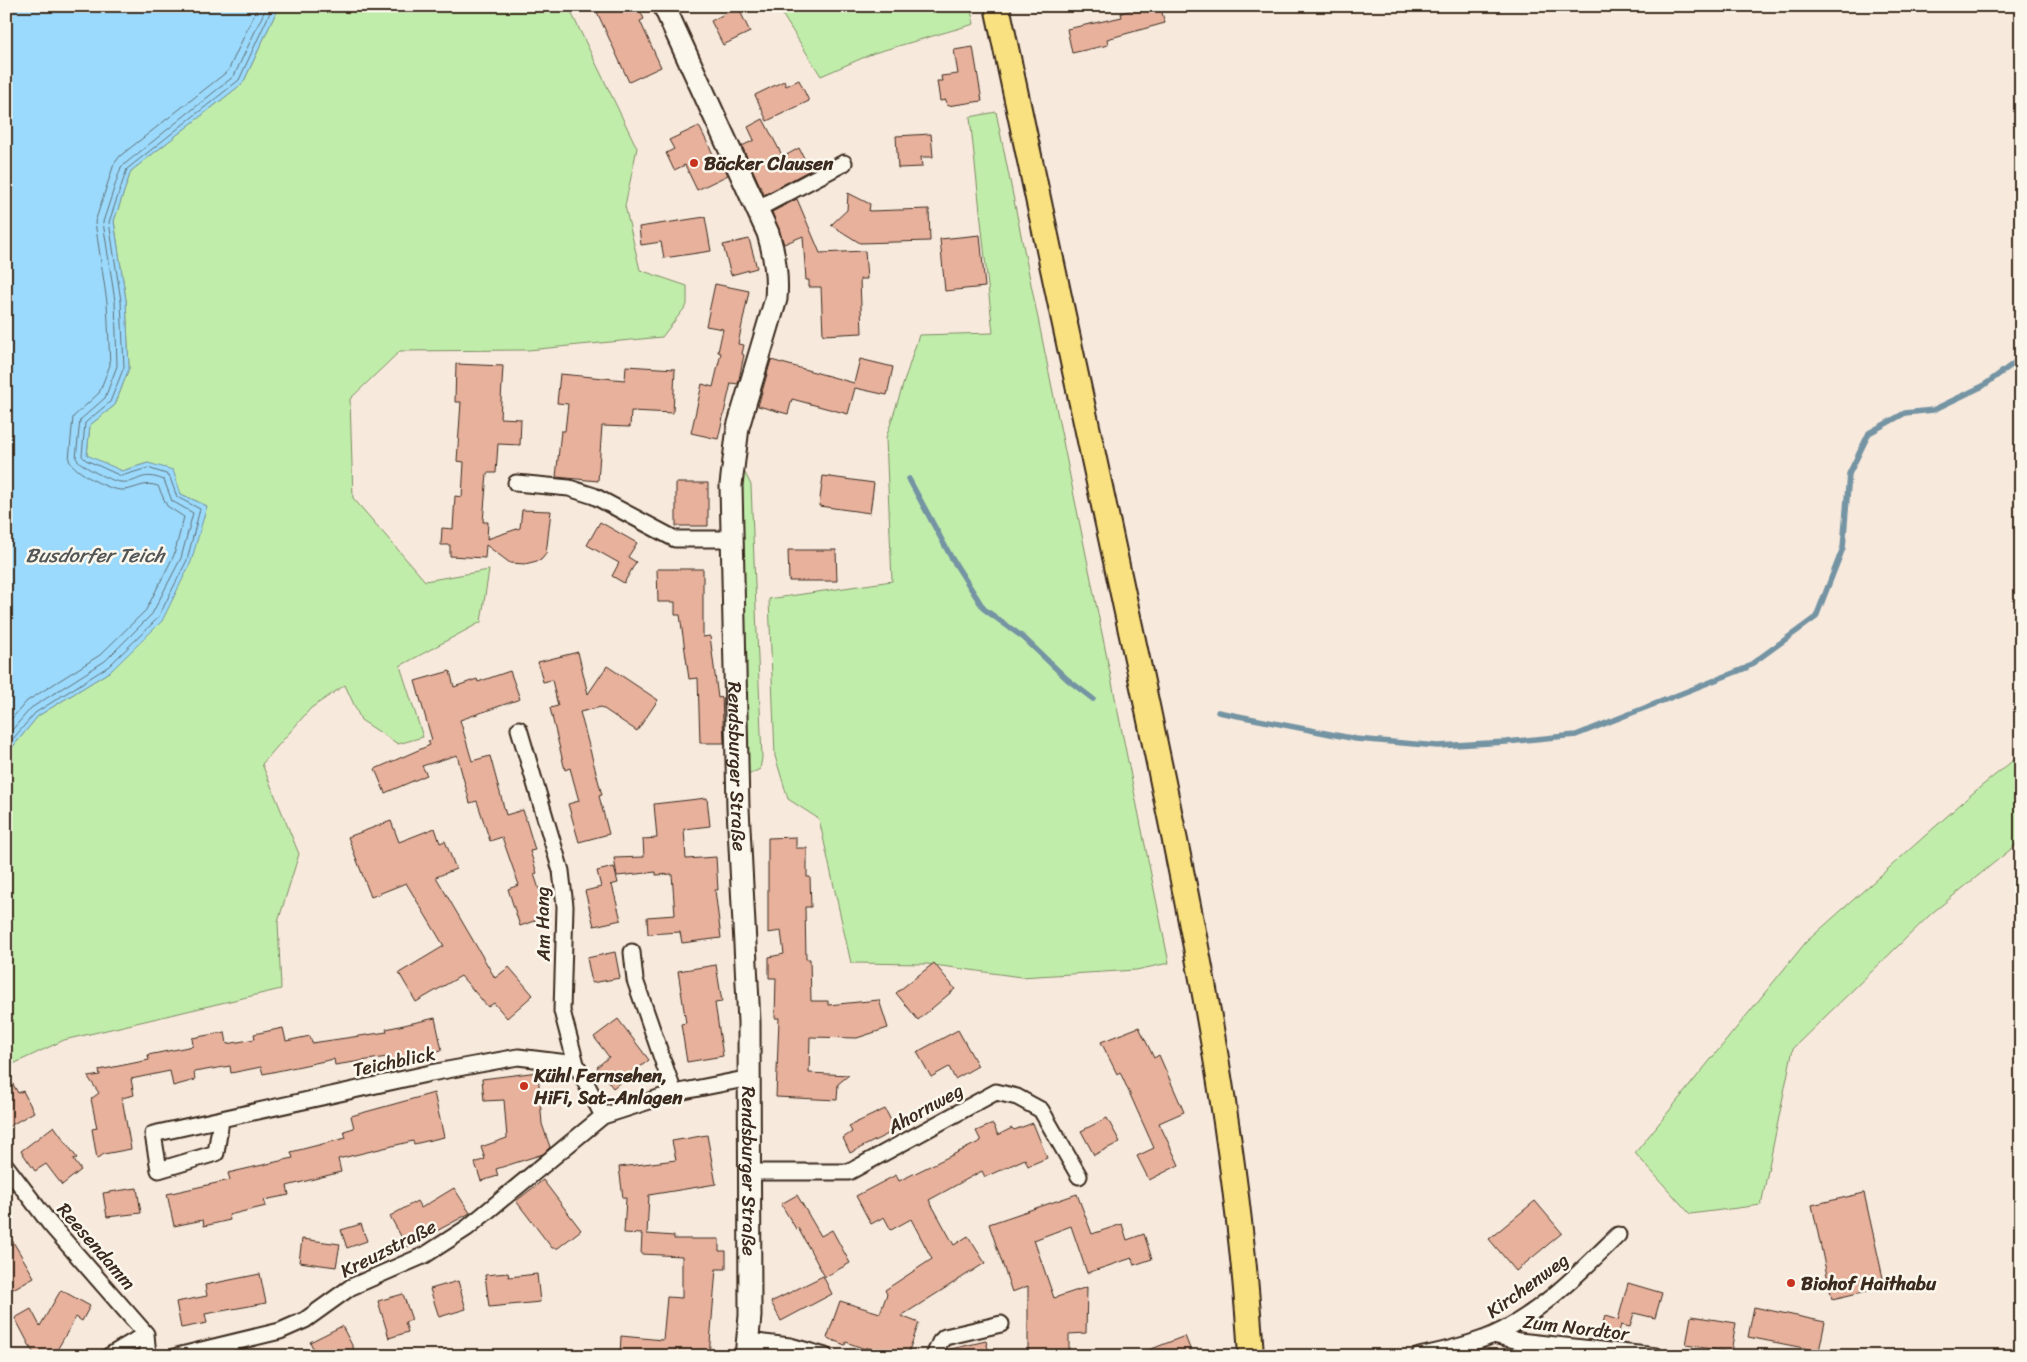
<svg xmlns="http://www.w3.org/2000/svg" width="2027" height="1362" font-family="Sriracha,sans-serif">
<style>
.green{fill:#c1edab;stroke:#7e8c64}
.water{fill:#9bdafc;stroke:#7594a3}
.lines{fill:none;stroke-linecap:round;stroke-linejoin:round}
.shore{stroke:#617077;stroke-width:1}
.stream{stroke:#7594a3;stroke-width:5.5}
.building{fill:#e7b19c;stroke:#3b2a1e}
.street-casing{stroke:#3b2a1e;stroke-width:19}
.secondary-casing{stroke:#3b2a1e;stroke-width:25}
.primary-casing{stroke:#3b2a1e;stroke-width:28}
.street{stroke:#fbf7ec;stroke-width:15}
.secondary{stroke:#fbf7ec;stroke-width:21}
.primary{stroke:#f9e181;stroke-width:24}
.poi-dot{fill:#c8321e;stroke:#fbf7ec;stroke-width:2}
.labels{text-anchor:middle;stroke-width:5;stroke-linejoin:round;paint-order:stroke}
.poi-label{font-size:19px;font-weight:bold;fill:#3b2a1e;stroke:#fbf7ec;text-anchor:start}
.street-label{font-size:19px;fill:#3b2a1e;stroke:#fbf7ec}
.water-label{font-size:20px;font-style:italic;fill:#535656;stroke:#fbf7ec}
</style>
<rect width="100%" height="100%" fill="#f7e9dc"/>
<filter id="ink" filterUnits="userSpaceOnUse"><feTurbulence type="fractalNoise" baseFrequency=".02" numOctaves="2"/><feDisplacementMap in="SourceGraphic" scale="10" xChannelSelector="R" yChannelSelector="G"/><feConvolveMatrix kernelMatrix="1 2 1 2 8 2 1 2 1" color-interpolation-filters="sRGB"/></filter>
<g filter="url(#ink)">
<path class="green" d="M279 6H568L637 148 625 206 640 270 687 286V305L662 337 528 350 400 351 350 399 353 498 425 581 489 570 481 622 400 666 423 737 398 744 361 720 345 685 311 708 262 764 299 854 278 922 281 989 64 1040 11 1065 6 1053V755L38 716 112 670 207 506 181 494 148 463 122 471 87 456 90 425 115 405 129 368 126 300 114 221 131 171 243 83Z
M777 6H970L974 24 874 53 821 76Z
M996 112 1169 963 1136 970 1021 977 927 964 851 963 819 819 788 799 775 756 769 599 892 581 886 438 919 335 993 333 970 117Z
M744 471 751 485 762 758 760 769 748 775C747 674 739 574 738 473Z
M2021 754V841L1932 913 1793 1048 1761 1205 1690 1214 1635 1153 1806 942 1973 793Z"/>
<path class="water" d="M6 6H279L243 83 131 171 114 221 126 300 129 368 115 405 90 425 87 455 122 471 148 463 173 470 181 494 207 506 191 562 162 621 112 670 38 716 6 755Z"/>
<g class="lines">
<path class="shore" d="M6 725 27 701 100 655 146 610 174 555 184 517 167 506 158 486C144 481 137 489 123 490 110 491 74 472 69 460L73 417 99 393 110 365 107 302 95 222 114 164 120 156 228 71 258 6
M6 737 31 708 105 661 152 614 181 558 193 513 172 501 164 480C139 470 140 484 121 482 112 482 80 466 76 458L80 420 105 398 117 366 115 301 103 222 121 167 234 76 267 6
M6 747 35 713 109 666 158 618 187 560 200 509 177 497 169 475 148 468 121 476 86 460 82 456 85 423 110 402 124 367 121 301 109 222 127 169 239 80 273 6"/>
<path class="stream" d="M909 479 951 557 984 609 1024 638 1067 679 1093 699
M1218 712 1356 739 1438 746 1506 742 1576 735 1746 668 1816 617 1843 548 1849 474 1869 433 1905 413 1933 410 1983 386 2021 358"/>
</g>
<path class="building" d="M609 6H638L644 19 640 21 661 67 629 82 597 12Z
M1143 6H1160L1165 23 1107 39 1108 45 1072 53 1067 29 1122 17 1121 13Z
M738 7 750 32 723 45 711 21Z
M973 47 982 101 947 106 946 100 940 101 937 81H942L941 76 958 74 954 50Z
M799 80 809 101 767 121 755 95 784 81 786 86Z
M763 119 783 157 799 148 810 170 764 195 742 146 754 140 748 127Z
M699 126 716 160 720 158 728 175 697 190 685 165 674 170 666 153 674 149 669 140Z
M931 134 933 157H921L922 167 898 168 896 136Z
M848 193 870 204 869 211 929 209 930 241 860 243 831 225 847 210Z
M797 199 820 253 865 251 867 279H860L862 333 823 335 821 287H809V280H806L803 236 784 244 772 212Z
M705 217 711 251 664 258 661 242 641 245 639 227Z
M980 235 985 287 945 291 940 239Z
M749 239 757 268 731 275 723 245Z
M715 284 749 291 738 344 744 345 742 354 744 355 738 384 731 383 718 439 691 433 702 384 713 387 721 353 718 352 723 329 706 326Z
M860 359 893 367 887 395 855 388 848 414 792 399 788 414 758 406 771 360 854 383Z
M456 364 503 366 500 418 521 419 520 445 498 444 496 473H487L483 522H488L487 539 520 528 522 510 551 511 546 554 541 560 525 564 510 563 486 545 485 558 450 556V545H441L442 528 453 529 455 496 462 497 464 462 457 461 461 402H455Z
M626 366 675 369 673 413 631 411 630 427 602 426 598 481 556 477 561 431H565L568 404 557 403 560 374 625 380Z
M823 476 874 483 870 513 819 506Z
M676 483H708V526H676Z
M600 522 637 543 628 557 636 562 624 583 612 576 619 563 587 545Z
M788 550H836L837 581H789Z
M657 569H703V637L710 636 718 698 722 697 724 743H700L698 678 689 679 680 615H675V602H658Z
M578 652 588 694 607 666 658 700 637 731 601 707 580 712 602 795 599 796 609 834 579 842 568 804 579 801 570 768 565 770 550 708 558 706 552 680 543 682 538 662Z
M450 671 454 687 477 679 478 682 510 671 520 699 460 720 472 761 490 756 506 815 523 810 535 850 530 851 537 873 534 874 548 916 520 926 508 889 519 885 509 857 502 837 490 841 477 801 470 803 457 755 422 766 427 775 385 793 375 769 430 745 428 741 432 740 415 681Z
M707 798 710 826 684 829 686 859 716 857 718 890H715L721 938 682 943 680 932 648 934 647 917 675 915 672 874 656 875V872L617 876 614 858 644 857 643 839 657 838 654 804Z
M391 821 399 842 435 828 440 843 445 841 456 869 436 877 495 978 509 967 533 995 507 1018 494 1003 488 1007 461 976 416 1002 399 973 444 946 406 883 371 897 348 837Z
M796 837V848H807V877H810L811 907H805L806 959H810L811 1001H828V1005L879 1000 888 1028 857 1038 810 1037 809 1073 849 1075 838 1084 837 1100 776 1097 779 1018H775L776 978H769V957L784 954 781 931 768 933V838Z
M614 867 618 883 610 885H612L621 920 594 926 585 891 601 887 597 871Z
M615 952 620 978 592 983 587 958Z
M934 963 955 989 918 1020 896 993Z
M716 965 722 1002 715 1003 723 1056 687 1062 681 1024 686 1023 678 971Z
M435 1018 442 1050 388 1062 387 1057 335 1065 334 1059 263 1074 261 1067 231 1073 230 1066 194 1072 195 1080 173 1086 170 1071 131 1079 134 1095 122 1098 131 1149 104 1154 97 1159 92 1129 97 1128 91 1099 99 1093 88 1077 100 1075 99 1070 149 1060 148 1055 193 1046 192 1038 225 1032 227 1044 255 1039 254 1034 283 1028 286 1041 310 1036 312 1043 387 1032 386 1029Z
M618 1019 649 1060 613 1088 597 1067 609 1057 594 1037Z
M1139 1027 1154 1058 1159 1055 1184 1112 1159 1123 1179 1165 1149 1180 1137 1156 1154 1148 1120 1072 1117 1074 1101 1042Z
M958 1030 978 1066 955 1079 949 1067 931 1077 917 1052Z
M6 1072 18 1093 23 1091 34 1112 6 1128Z
M538 1072 542 1124 550 1147 543 1154 496 1169 498 1176 481 1181 475 1163 485 1159 481 1147 507 1138 504 1100 484 1101 482 1079Z
M434 1093 444 1137 414 1144 413 1141 338 1159 341 1172 287 1186 289 1195 264 1200 266 1206 229 1215 230 1220 204 1226 203 1220 174 1226 167 1194 230 1180 228 1173 293 1158 291 1152 346 1138 344 1131 354 1128 351 1116Z
M885 1109 896 1130 850 1153 843 1138 852 1132 849 1126Z
M1107 1118 1120 1142 1094 1155 1081 1131Z
M1033 1123 1047 1158 1028 1166 1025 1159 985 1177 982 1171 929 1200 954 1245 968 1236 985 1263 901 1316 919 1323 907 1356H890L866 1347 865 1349 846 1342 845 1345 827 1338 840 1301 880 1313 887 1294 885 1290 932 1259 911 1219 891 1230 884 1217 871 1224 856 1196 896 1175 899 1181 981 1141 976 1131 993 1124 998 1135 1012 1128 1014 1130Z
M54 1126 77 1158 73 1159 81 1170 62 1185 46 1164 35 1171 21 1151Z
M707 1135 716 1184 649 1195 647 1234 674 1236V1239H719V1251H726V1269H716L709 1356H620L621 1336 663 1340 667 1297 682 1298V1256L641 1254 642 1234 624 1233 626 1198H623L619 1167 676 1160 672 1141Z
M543 1180 581 1230 558 1248H552L516 1201Z
M137 1188 141 1213 107 1217 103 1193Z
M454 1188 470 1213 407 1247 390 1216 417 1201 421 1208Z
M1864 1193 1885 1287 1832 1299 1812 1205Z
M1077 1194 1092 1234 1122 1224 1127 1240 1144 1234 1152 1259 1134 1265 1132 1258 1087 1273 1071 1226 1034 1240 1054 1298 1087 1287 1086 1333 1069 1334V1356H1028V1286L1012 1292 989 1224Z
M797 1195 821 1236 832 1230 850 1263 825 1277 798 1228 796 1229 781 1204Z
M1535 1201 1562 1233 1516 1271 1489 1239Z
M361 1224 367 1241 347 1248 341 1230Z
M6 1230 34 1277 6 1293Z
M302 1239 340 1244 336 1267 299 1262Z
M508 1273 509 1277 537 1274 540 1302 489 1307 485 1275Z
M260 1274 266 1303 205 1314 207 1323 181 1328 176 1302 207 1296 205 1285Z
M823 1276 832 1294 781 1321 771 1302Z
M458 1281 466 1309 439 1317 430 1289Z
M1628 1283 1662 1293 1655 1318 1634 1313 1630 1327 1621 1325 1617 1338 1600 1333 1605 1316 1618 1320Z
M61 1290 90 1306 82 1321 76 1317 57 1350 46 1356H35L15 1318 31 1309 40 1326Z
M403 1294 412 1320 405 1322 408 1332 389 1338 378 1301Z
M1754 1307 1825 1322 1819 1351 1748 1337Z
M1691 1316 1736 1323 1731 1352 1686 1345Z
M342 1326 354 1349 341 1356H317L310 1342Z
M1185 1336 1193 1356H1136V1355Z
M986 1341 990 1356H947V1350Z"/>
<g class="lines">
<g class="street-casing">
<path id="street" d="M757 209 844 163
M516 483 569 488 594 496 675 539H732
M519 729 561 871 565 906 562 1011 576 1064 603 1116
M632 952 635 980 674 1093
M221 1120 216 1153 159 1170 153 1134 431 1073 518 1057 576 1064
M6 1166 50 1224 146 1334 148 1356
M751 1172H849L996 1092 1017 1097 1041 1110 1079 1176
M1493 1335 1519 1341 1656 1356
M748 1341 790 1346 825 1356
M109 1356 146 1334
M177 1356 280 1331 305 1320 351 1287 425 1255 467 1228 603 1116 674 1093 750 1078
M934 1356 940 1342 945 1337 1001 1324
M1419 1356C1443 1351 1470 1345 1493 1335 1541 1313 1581 1271 1618 1235"/>
</g>
<g class="secondary-casing">
<g id="secondary">
<path id="s1" d="M664 6 768 233C775 256 778 275 776 299L738 427 731 485 738 808 749 1022 750 1316 746 1356"/>
</g>
</g>
<g class="primary-casing">
<path id="primary" d="M997 6C1044 227 1091 447 1139 668 1187 896 1237 1123 1251 1356"/>
</g>
<use href="#street" class="street"/>
<use href="#secondary" class="secondary"/>
<use href="#primary" class="primary"/>
</g>
</g>
<g class="poi-dot">
<circle cx="694" cy="163" r="5"/>
<circle cx="524" cy="1086" r="5"/>
<circle cx="1791" cy="1283" r="5"/>
</g>
<g class="labels">
<g class="poi-label">
<text x="704" y="170">Bäcker Clausen</text>
<text x="534" y="1082">Kühl Fernsehen,<tspan x="534" dy="22">HiFi, Sat-Anlagen</tspan></text>
<text x="1801" y="1290">Biohof Haithabu</text>
</g>
<g class="street-label">
<text dy="7" stroke="none"><textPath href="#s1" startOffset="790">Rendsburger Straße</textPath></text>
<text transform="translate(542 924) rotate(-91)" y="7">Am Hang</text>
<text transform="translate(394 1061) rotate(-12)" y="7">Teichblick</text>
<text transform="translate(925 1108) rotate(-29)" y="7">Ahornweg</text>
<text dy="7" stroke="none"><textPath href="#s1" startOffset="1195">Rendsburger Straße</textPath></text>
<text transform="translate(97 1246) rotate(49)" y="7">Reesendamm</text>
<text transform="translate(388 1248) rotate(-27)" y="7">Kreuzstraße</text>
<text transform="translate(1527 1285) rotate(-36)" y="7">Kirchenweg</text>
<text transform="translate(1576 1327) rotate(7)" y="7">Zum Nordtor</text>
</g>
<g class="water-label">
<text x="95" y="562">Busdorfer Teich</text>
</g>
</g>
<rect width="2027" height="1362" fill="none" stroke="#fbf7ec" stroke-width="25"/>
<rect x="12" y="12" width="2002" height="1337" fill="none" stroke="#3b2a1e" stroke-width="2" filter="url(#ink)"/>
</svg>
